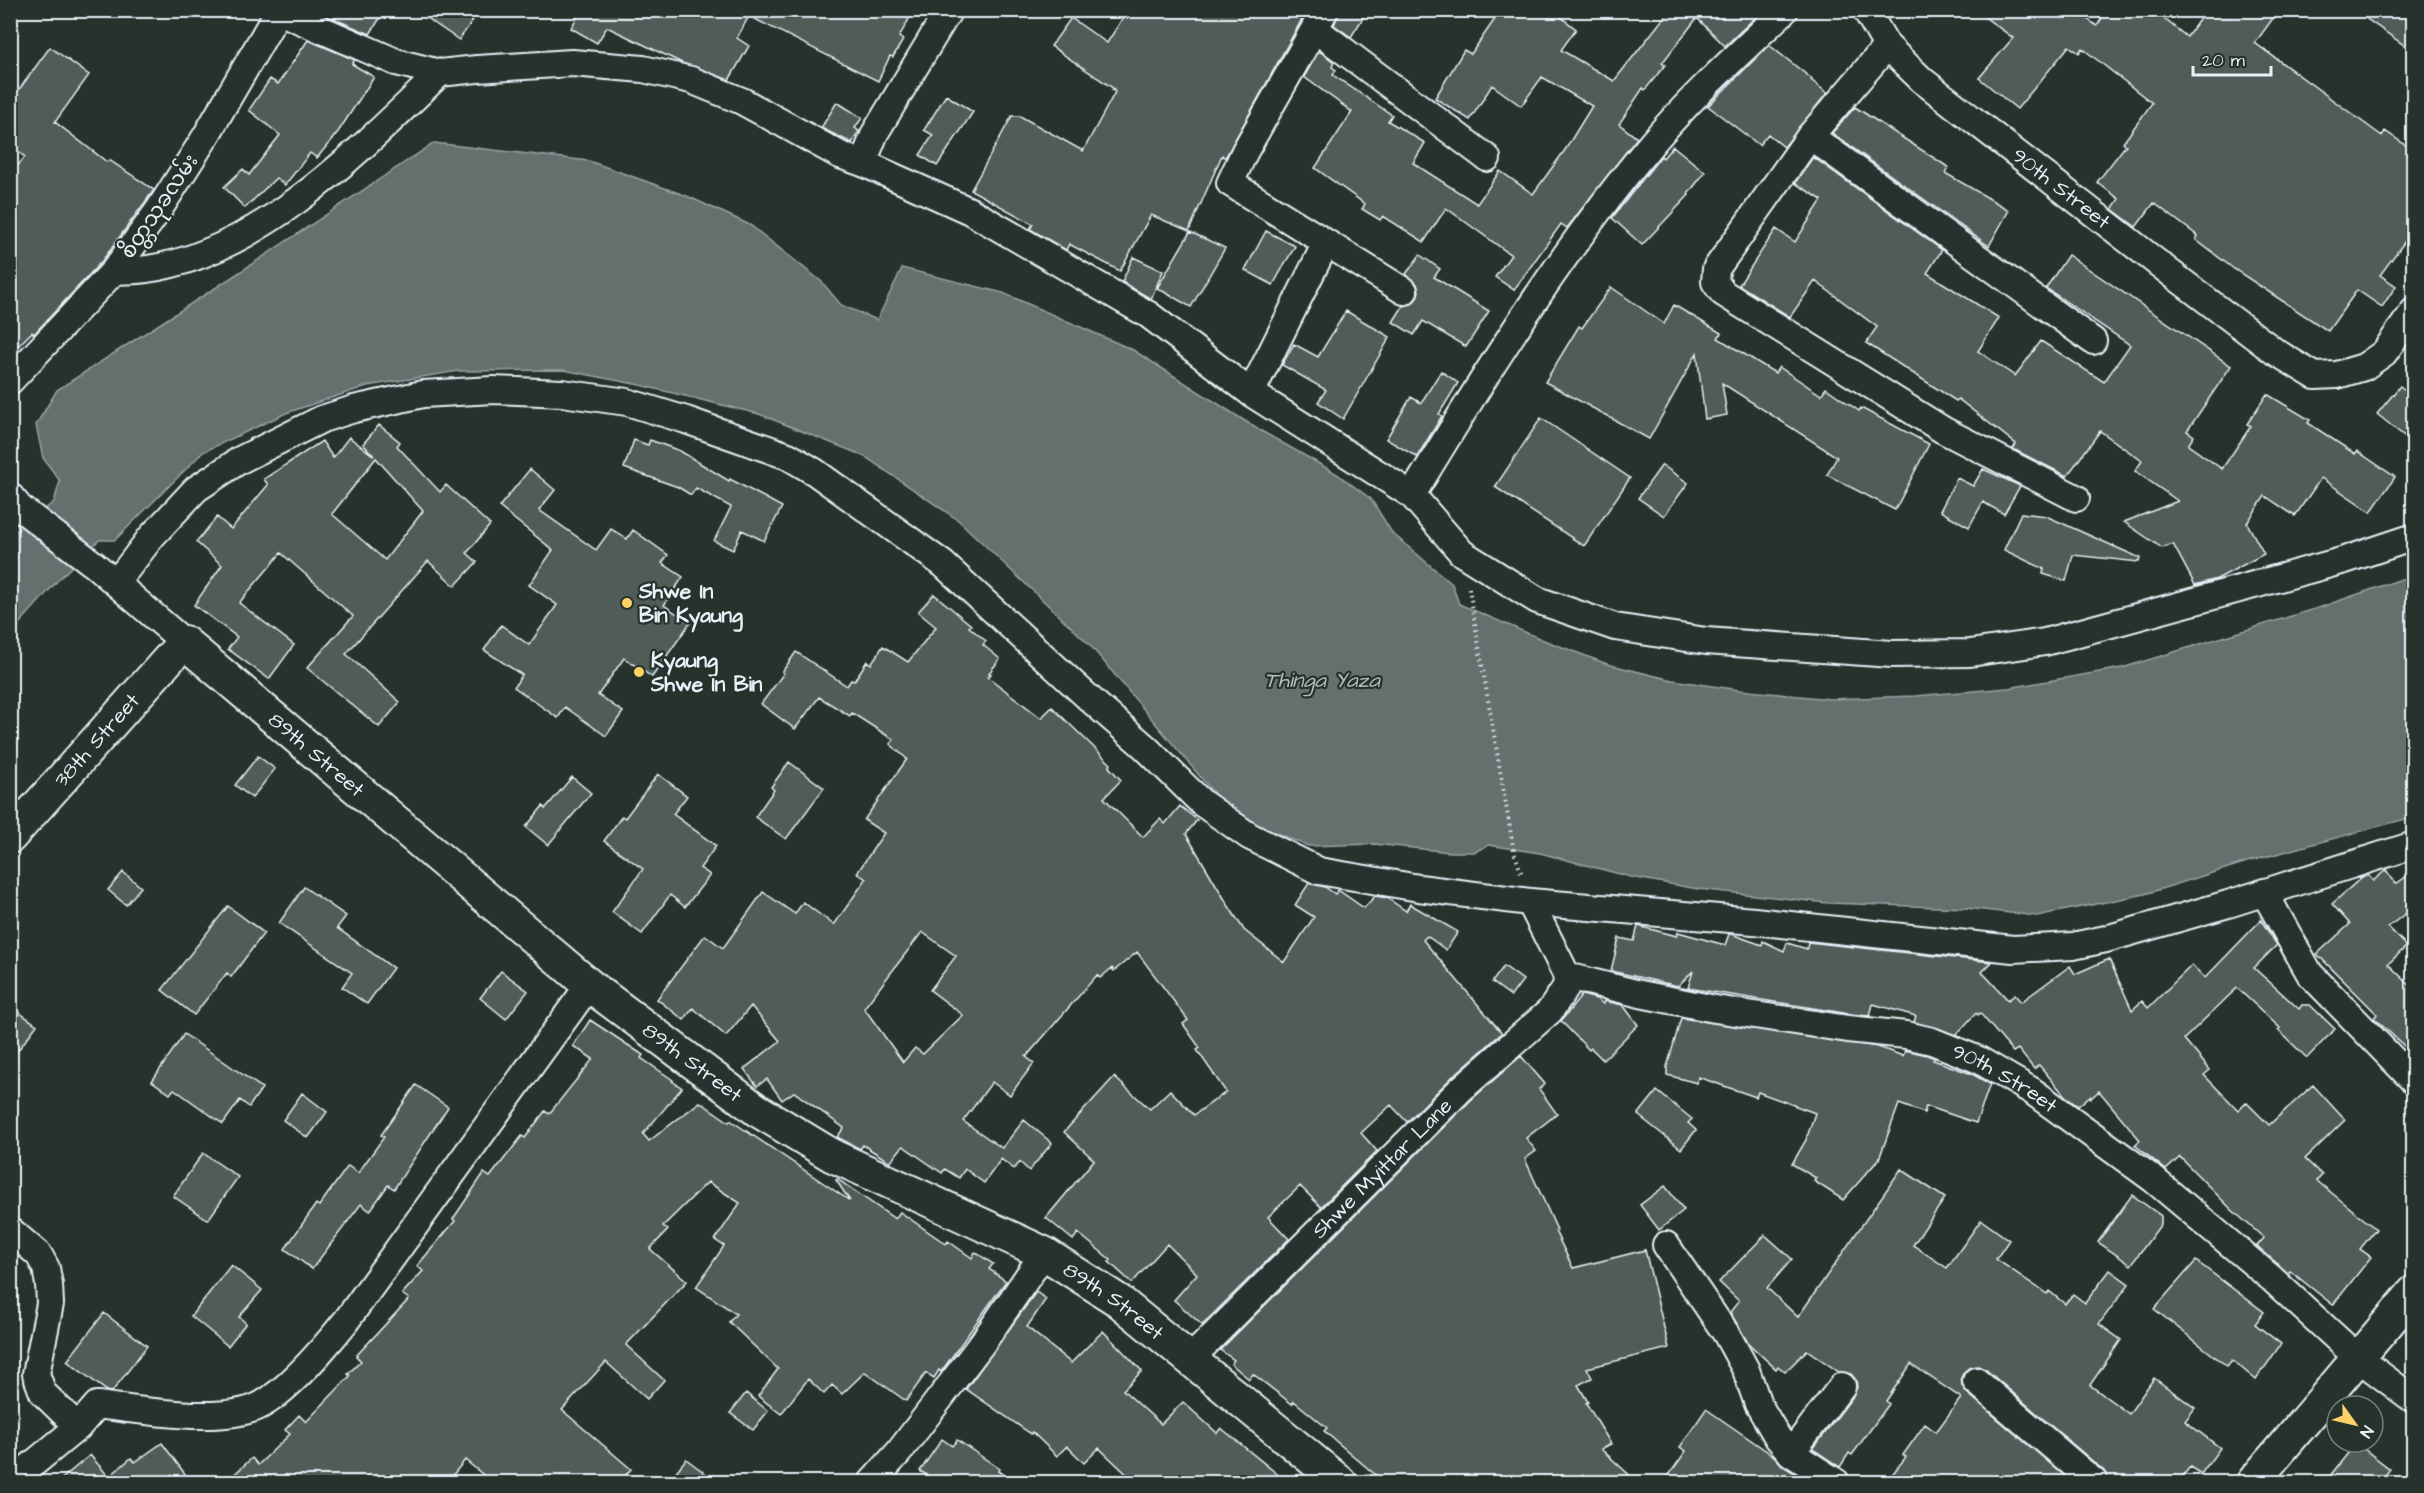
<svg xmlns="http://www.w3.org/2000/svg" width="2424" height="1493" font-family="'Architects Daughter','Noto Sans Myanmar',sans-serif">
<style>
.water{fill:#636f6d;stroke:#98a3a5;stroke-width:1.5}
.building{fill:#505c59;stroke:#e8f1f8;stroke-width:1.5;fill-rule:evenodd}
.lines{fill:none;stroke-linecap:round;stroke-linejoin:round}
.minor-casing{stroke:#e8f1f8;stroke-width:30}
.major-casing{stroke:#e8f1f8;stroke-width:36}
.path{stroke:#e8f1f8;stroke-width:4;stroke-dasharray:1.5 4.5;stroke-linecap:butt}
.minor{stroke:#26332d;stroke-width:26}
.major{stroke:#26332d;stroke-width:32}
.poi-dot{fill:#ffd166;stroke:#26332d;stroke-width:2}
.labels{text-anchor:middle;stroke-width:4.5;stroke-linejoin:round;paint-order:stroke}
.street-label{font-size:21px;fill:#e8f1f8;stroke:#26332d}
.poi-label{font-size:21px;font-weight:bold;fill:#e8f1f8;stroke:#26332d;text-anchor:start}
.water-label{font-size:22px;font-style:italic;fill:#b3bdc0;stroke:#26332d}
</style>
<rect width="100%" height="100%" fill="#26332d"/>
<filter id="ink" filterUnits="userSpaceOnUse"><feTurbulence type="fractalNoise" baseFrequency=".0167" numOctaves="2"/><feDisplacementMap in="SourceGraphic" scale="12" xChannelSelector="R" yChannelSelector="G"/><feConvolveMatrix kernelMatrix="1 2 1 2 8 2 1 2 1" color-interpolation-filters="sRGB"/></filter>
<g filter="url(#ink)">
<path class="water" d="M434 143 589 161 687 196 750 225 822 282 841 305 877 320 902 268 1003 293 1133 350 1256 428 1337 474 1371 499 1392 533 1452 584 1459 604 1546 641 1607 664 1672 680 1739 690 1830 699 1915 696 2008 688 2122 668 2321 607 2413 575V817L2247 862 2145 894 2037 916 1966 908 1828 903 1698 889 1631 877 1540 853 1489 845 1474 852H1451L1374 844 1308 846 1257 825 1218 798 1089 644 958 520 864 456 759 414 640 385 564 370 458 371 367 386 286 413 203 452 115 540H99L59 579 11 633V535L54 502 60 481 43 458 36 425 57 390 240 272Z"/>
<path class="building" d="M328 10H385L370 34 325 15Z
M415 10H458L473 20 459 40Z
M573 10H894L909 19 899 37 903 40 893 57 890 56 878 81 749 16 737 38 749 46 729 80 682 63 607 27 597 43 571 28 579 14Z
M1128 10H1307L1225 158 1222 155 1189 231 1151 215 1120 271 1069 244 1066 250 1030 229 1033 224 971 190 1012 116H1020L1083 151 1115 92 1112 90 1114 89 1051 46 1071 18 1107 43Z
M1340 10H1368L1351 37 1334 25Z
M1501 10H1552L1576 29 1561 50 1614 81 1670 10H1763L1725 46 1697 18 1662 63 1665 65 1645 90 1643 88 1619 124 1637 138 1567 228 1561 224 1514 290 1495 277 1511 255 1446 208 1424 242 1383 216 1380 220 1362 209 1365 204 1315 168 1352 112 1304 77 1319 51 1334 62 1332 67 1336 70 1333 75 1392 115 1388 121 1425 143 1413 163 1477 204 1500 171 1533 194 1565 150 1592 106 1542 77 1521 106 1492 85 1470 120 1435 98 1464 50 1471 54Z
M1975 10H2075L2097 26 2107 10H2153L2187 37 2206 10H2279L2255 43 2382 136 2385 131 2414 151V229L2380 275 2396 286 2382 307 2357 290 2328 331 2234 269 2196 240 2198 236 2154 203 2136 227 2112 209 2119 199 2097 182 2126 145 2123 143 2152 103 2082 48 2079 53 2069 46 2017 109 1979 78 2013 38Z
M2354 10H2414V52Z
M308 40 355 60 352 64 374 77 338 132 317 158 310 153 285 185 276 178 245 208 224 187 243 169 249 175 280 135 249 110 270 79 278 84Z
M1769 45 1812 79 1811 80 1827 93 1784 147 1768 134 1759 145 1708 106Z
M50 47 89 75 55 122 107 162 109 160 154 190 102 261 34 334 32 332 10 354V175L25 157 10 146V102Z
M946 95 973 112 937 166 920 155 933 135 924 130Z
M837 102 862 118 855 128 859 131 852 143 821 128Z
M1855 107 1948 167 1945 173 2009 210 1989 246 1832 133Z
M1673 146 1705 172 1688 194 1689 195 1642 245 1612 218 1661 156 1663 158Z
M1813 157 1942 250 1927 273 1999 318 1978 351 2015 376 2041 341 2104 382 2130 345 2046 288 2068 255 2231 366 2187 431 2194 436 2188 445 2222 469 2251 426 2247 424 2267 394 2310 420 2308 423 2355 454 2357 451 2395 477 2371 512 2321 478 2295 516 2265 496 2247 523 2264 554 2217 579 2195 585 2173 544 2162 548 2124 522 2178 501 2135 471 2142 461 2100 431 2067 476 2013 449 2016 444 1958 399 1956 401 1866 343 1877 327 1815 281 1790 317 1739 285 1776 229 1795 242 1822 200 1795 183Z
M1266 231 1295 246 1273 285 1245 270Z
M1190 232 1225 248 1191 307 1157 288Z
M1420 255 1440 269 1434 277 1489 311 1466 347 1423 321 1414 335 1393 322 1403 306 1412 304 1417 298 1419 291 1417 284 1406 274Z
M1133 257 1163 271 1151 299 1122 282Z
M1611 287 1664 324 1674 305 1721 333 1718 338 1775 373 1779 367 1821 395 1826 388 1859 411 1861 408 1929 444 1895 510 1827 475 1837 457 1722 383 1727 415 1705 419 1697 353 1649 439 1545 382 1579 326 1582 328Z
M1346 311 1390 337 1343 419 1318 402 1326 390 1282 365 1294 344 1318 357Z
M1441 371 1458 383 1439 414 1442 416 1417 457 1386 439 1411 397 1421 403Z
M2400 386 2414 397V444L2377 414Z
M1541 418 1630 478 1584 546 1495 487Z
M379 425 400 442 397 446 440 492 446 485 490 525 467 553 477 562 455 586 428 561 346 654 400 702 379 727 307 668 353 616 281 553 239 603 294 645 269 679 228 649 237 637 194 605 222 565 196 542 217 517 231 529 268 485 264 479 322 441 333 458 349 437 374 456 363 444ZM376 458 423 511 385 560 332 514Z
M634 440 648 445 650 440 680 451 729 481 730 479 782 507 764 541 742 530 733 550 714 541 731 507 696 488 691 495 678 487 624 468Z
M1662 465 1688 483 1664 516 1638 498Z
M530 469 555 490 539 510 596 550 611 529 627 539 633 530 668 555 662 563 683 577 664 605 690 623 652 677 624 658 598 695 623 712 606 736 565 707 558 718 514 687 522 675 484 650 501 625 529 645 557 605 529 585 553 550 499 507Z
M1983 469 2020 486 2004 514 1983 502 1969 527 1940 511 1957 478 1973 486Z
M2021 513 2046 516 2140 558 2139 562 2073 555 2066 581 2043 574 2044 569 2004 550Z
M934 594 971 625 969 627 986 641 983 645 1000 659 989 673 991 674 988 677 1041 718 1052 707 1111 764 1109 767 1121 780 1104 798 1143 837 1160 819 1165 824 1180 806 1197 820 1186 834 1228 905 1244 930 1284 962 1314 917 1295 905 1309 883 1325 887 1335 894 1338 890 1364 908 1375 896 1387 898 1406 911 1410 904 1458 932 1446 950 1427 936 1423 940 1502 1033 1451 1078 1407 1122 1391 1105 1361 1133 1377 1151 1321 1207 1300 1186 1268 1217 1289 1239 1202 1325 1174 1300 1197 1274 1167 1244 1132 1283 1109 1262 1111 1260 1078 1233 1073 1240 1046 1218 1094 1160 1064 1132 1114 1077 1150 1109 1170 1090 1194 1115 1226 1092 1197 1050 1200 1048 1183 1024 1188 1020 1137 952 1114 971 1112 968 1100 978 1097 975 1026 1057 1034 1063 1010 1095 992 1082 963 1121 1002 1148 1024 1120 1052 1143 1029 1171 1020 1162 1014 1169 1001 1159 984 1183 965 1169 959 1178 945 1169 942 1173 903 1146 890 1162 863 1145 860 1149 837 1137 844 1128 794 1092 782 1100 767 1079 757 1086 744 1069 780 1041 751 1006 726 1036 693 1008 684 1020 657 999 705 935 723 948 763 892 795 914 803 902 834 925 866 879 857 873 884 833 864 820 907 759 890 744 894 740 852 713 850 716 819 697 795 729 761 704 784 673 782 672 796 652 847 686 851 680 854 681 867 661 871 664 883 646 908 662 936 627 918 612ZM922 932 956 956 930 990 963 1015 923 1054 915 1048 903 1062 864 1008Z
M258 756 275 769 252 798 235 785Z
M789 762 824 788 786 839 755 817 774 790 771 787Z
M658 774 687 796 673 814 716 846 700 868 710 875 685 907 670 895 642 934 612 912 643 869 604 841 622 816 625 818Z
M572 777 591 793 548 845 526 827 543 806 545 809Z
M2386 870 2396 884 2414 871V907L2388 927 2407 946 2388 964 2414 989V1055L2374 1018 2377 1014 2317 954 2350 924 2332 904 2362 877 2368 875 2373 881Z
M123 872 141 887 126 905 108 890Z
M304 887 346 916 337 928 393 968 367 1004 342 987 352 973 279 923Z
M228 906 264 933 231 977 227 973 194 1015 162 990Z
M2261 920 2277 945 2254 968 2299 1009 2302 1005H2310L2335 1029 2307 1058 2278 1030 2280 1028 2237 988 2184 1039 2210 1070 2204 1075 2238 1110 2246 1102 2269 1125 2313 1085 2345 1120 2305 1159 2322 1175 2317 1181 2376 1229 2360 1249 2371 1257 2333 1305 2290 1271 2288 1273 2257 1246 2264 1238 2232 1210 2180 1157 2166 1170 2135 1145 2140 1140 2099 1091 2091 1098 2090 1096 2078 1106 2067 1098 2039 1065 2034 1069 2018 1049 2013 1052 1980 1013 1978 1015 1976 1013 1956 1035 1914 1022 1916 1016 1873 1004 1870 1016 1850 1014 1688 988 1693 971 1678 986 1611 971 1619 938 1634 941 1638 926 1677 936 1678 932 1725 945 1729 934H1731L1762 945 1763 941 1784 951 1787 943 1807 949 1808 942 1992 962 1982 972 2008 1000 2015 995 2021 1002 2070 966 2075 974 2109 959 2132 1010 2142 1001 2148 1008 2192 965 2205 978Z
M1504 966 1523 980 1511 996 1492 982Z
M501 971 528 991 506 1019 480 998Z
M1582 995 1597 999 1603 1004 1604 1001 1623 1005 1638 1025 1603 1060 1591 1048 1589 1050 1561 1021Z
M10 1006 37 1025 10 1061Z
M1681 1018 1878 1047 1903 1056 1905 1050 1927 1055 1935 1058 1933 1060 1972 1074 1990 1084 1976 1123 1926 1106 1924 1113 1899 1104 1879 1159 1843 1200 1814 1181 1816 1178 1792 1164 1806 1140 1815 1113 1758 1092 1756 1097 1698 1077 1697 1083 1667 1075V1067Z
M590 1020 643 1055 641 1058 673 1080 672 1081 682 1088 643 1134 649 1141 700 1102 729 1122 730 1120 850 1201 836 1180 837 1179 895 1219 900 1212 946 1244 948 1241 972 1258 975 1252 993 1264 989 1269 1006 1281 941 1372 939 1370 934 1378 926 1373 906 1401 865 1372 842 1394 832 1385 824 1394 808 1379 781 1414 758 1396 778 1369 729 1322 736 1314 696 1287 724 1246 715 1240 740 1203 708 1182 663 1226 668 1230 650 1249 687 1281 626 1345 664 1380 647 1399 606 1362 562 1410 631 1469 620 1482H492L465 1460 447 1482H226L252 1458 258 1465 290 1434 285 1430 299 1415 306 1422 350 1376 348 1374 361 1361 356 1356 409 1299 402 1294 423 1271 417 1266 455 1221 453 1219 484 1173 490 1177 522 1136 525 1138 545 1111 549 1114 593 1059 573 1046Z
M184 1034 262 1088 249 1107 240 1100 223 1124 174 1089 170 1094 152 1081Z
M1521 1056 1545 1084 1539 1089 1557 1114 1526 1138 1536 1151 1525 1159 1557 1230 1555 1231 1573 1268 1645 1250 1669 1348 1587 1368 1592 1378 1578 1385 1588 1402 1586 1403 1611 1444 1601 1449 1637 1482H1384L1324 1431 1327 1428 1294 1401 1292 1404 1253 1374 1249 1379 1231 1364 1234 1360 1220 1350 1471 1100Z
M416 1085 448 1107 394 1189 388 1185 370 1211 361 1204 312 1269 285 1249 316 1204 319 1206 348 1166 358 1173 384 1137 381 1135Z
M1657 1091 1692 1119 1688 1123 1696 1130 1681 1149 1638 1115Z
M302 1093 327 1112 308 1138 283 1120Z
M203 1153 238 1177 208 1220 173 1196Z
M1901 1169 1945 1198 1913 1245 1947 1268 1981 1220 2009 1240 1996 1259 2047 1294 2049 1291 2065 1304 2073 1294 2085 1303 2110 1270 2129 1284 2099 1324 2121 1340 2090 1385 2129 1414 2154 1378 2195 1408 2185 1421 2220 1448 2201 1474 2190 1467 2178 1482H2109L2104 1471 1986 1370 1978 1366 1970 1367 1964 1372 1961 1378 1962 1385 1966 1392 2072 1482H1886L1906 1457 1903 1455 1925 1424 1936 1432 1961 1398 1911 1364 1886 1401 1889 1404 1852 1455 1849 1453 1840 1467 1813 1449 1854 1395 1857 1387 1856 1380 1851 1374 1839 1372 1807 1350 1785 1372 1778 1366 1776 1369 1748 1343 1730 1312 1739 1301 1719 1282 1765 1235 1792 1259 1767 1288 1798 1317Z
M1665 1186 1684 1210 1659 1230 1640 1205Z
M2132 1195 2161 1216V1224L2131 1265 2098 1242Z
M2196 1261 2264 1312 2255 1324 2281 1344 2256 1380 2232 1360 2227 1366 2154 1309Z
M231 1265 262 1290 239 1317 246 1323 228 1346 191 1316Z
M1036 1292 1046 1299 1027 1327 1071 1363 1103 1331 1142 1371 1123 1390 1161 1424 1183 1402 1217 1433 1221 1428 1287 1482H1135L1099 1448 1084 1463 1067 1446 1057 1456 1032 1432 1031 1434 966 1389Z
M104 1313 147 1346 112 1392 107 1391 67 1361Z
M746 1393 768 1411 753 1430 730 1413Z
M1706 1409 1774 1456 1783 1466 1809 1482H1664L1686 1451 1680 1447Z
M942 1439 952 1446 957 1440 1000 1469 998 1471 1015 1482H938L920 1471Z
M162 1443 191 1482H58L90 1455 109 1477 131 1458 135 1462Z
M2356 1443 2390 1469 2380 1482H2325Z
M686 1459 717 1482H668Z"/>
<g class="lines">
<g class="minor-casing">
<g id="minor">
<path d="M1325 10 1245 151 1230 183 1404 291"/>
<path id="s1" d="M1866 10 1887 46 1922 80 2168 271 2274 351 2315 376 2337 375 2364 367 2384 353 2414 311"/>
<path d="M279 11 396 62 440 73 477 69 572 63 643 69 691 80 742 101 840 155 863 163 875 133 949 10"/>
<path d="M1315 29 1487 158"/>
<path d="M1887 46 1810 136 1716 269 1715 282 1723 293 1943 430 2076 498"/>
<path d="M1810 136 2093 341"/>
<path d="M863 163 970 211 1149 315 1251 393 1412 495 1462 553 1537 600 1615 627 1706 641 1892 654 1970 653 2045 642 2345 560 2414 537"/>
<path d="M114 271C125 270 136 271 147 269 260 253 361 149 440 73"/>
<path d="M10 381 114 271 158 211 206 136 279 10"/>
<path d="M1251 393 1326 243"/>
<path d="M1412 495C1486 373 1561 251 1653 142 1693 95 1740 53 1785 10"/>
<path d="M10 496 20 508 96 566 184 642"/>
<path d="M116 583 152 536 196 489 240 460 322 419 354 409 423 394 493 390 562 393 627 402 686 420 788 456 815 472 943 564 1092 701 1145 747 1202 803 1249 836 1319 871 1419 888 1530 902 1754 921 2013 949 2073 946 2106 939 2228 904 2414 845"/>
<path d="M2264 892 2310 974 2414 1081"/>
<path d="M1530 902 1567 976"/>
<path id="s2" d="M1567 976 1640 994 1715 1009 1848 1029 1906 1035 1932 1041 1979 1060 2032 1091 2153 1179 2271 1278 2358 1358 2414 1400"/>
<path d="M10 1230 39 1255 46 1268 49 1285 50 1304 36 1374 43 1393 78 1427 97 1405C138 1410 224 1425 261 1405 290 1389 325 1347 346 1321L589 985"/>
<path d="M1666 1245 1727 1335 1746 1370 1758 1404 1778 1438 1791 1453 1836 1482"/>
<path id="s3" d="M1189 1360 1461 1089 1550 1011 1566 987 1567 976"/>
<path d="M1976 1381 2094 1482"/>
<path d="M1791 1453 1842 1386"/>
<path d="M11 1482 78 1427"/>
<path d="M872 1482 899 1452 983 1342 1044 1253"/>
</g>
</g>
<g class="major-casing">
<g id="major">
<path id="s4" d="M10 837 184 642 589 985 757 1110 833 1156 1044 1253 1119 1301 1340 1482"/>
<path d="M2253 1482 2414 1292"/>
</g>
</g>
<path class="path" d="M1469 588 1514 852 1522 875"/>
<use href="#minor" class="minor"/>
<use href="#major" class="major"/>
</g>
</g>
<g class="poi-dot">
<circle cx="627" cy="603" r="6"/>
<circle cx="639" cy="672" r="6"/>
</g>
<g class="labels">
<g class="street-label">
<text dy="7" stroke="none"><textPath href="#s1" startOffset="267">90th Street</textPath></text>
<text transform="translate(159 206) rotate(-56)" y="7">စိတ္တသုခလမ်း</text>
<text dy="7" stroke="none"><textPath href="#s4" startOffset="130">38th Street</textPath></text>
<text dy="7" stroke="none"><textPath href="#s4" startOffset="435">89th Street</textPath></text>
<text dy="7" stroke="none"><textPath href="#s4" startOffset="921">89th Street</textPath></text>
<text dy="7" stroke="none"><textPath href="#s2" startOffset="453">90th Street</textPath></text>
<text dy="7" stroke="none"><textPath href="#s3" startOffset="272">Shwe Myittar Lane</textPath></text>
<text dy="7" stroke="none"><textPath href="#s4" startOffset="1407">89th Street</textPath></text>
</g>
<g class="poi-label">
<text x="639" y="598">Shwe In<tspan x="639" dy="24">Bin Kyaung</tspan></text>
<text x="651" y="667">Kyaung<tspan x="651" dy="24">Shwe In Bin</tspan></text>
</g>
<g class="water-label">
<text x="1322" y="687">Thinga Yaza</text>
</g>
</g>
<rect width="2424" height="1493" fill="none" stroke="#26332d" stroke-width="36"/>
<rect x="18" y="18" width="2388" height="1457" fill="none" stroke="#e8f1f8" stroke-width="2" filter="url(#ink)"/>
<g transform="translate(2355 1424) rotate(124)"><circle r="28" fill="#26332d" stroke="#747f7e" stroke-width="1.5"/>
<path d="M0-4.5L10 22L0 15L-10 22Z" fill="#ffd166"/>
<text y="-9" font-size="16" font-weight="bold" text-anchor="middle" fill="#e8f1f8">N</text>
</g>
<path d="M2193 66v9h78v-9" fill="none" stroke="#e8f1f8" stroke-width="3"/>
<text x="2202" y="66" font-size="18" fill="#e8f1f8" stroke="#26332d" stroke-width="4.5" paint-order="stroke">20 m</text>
</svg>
